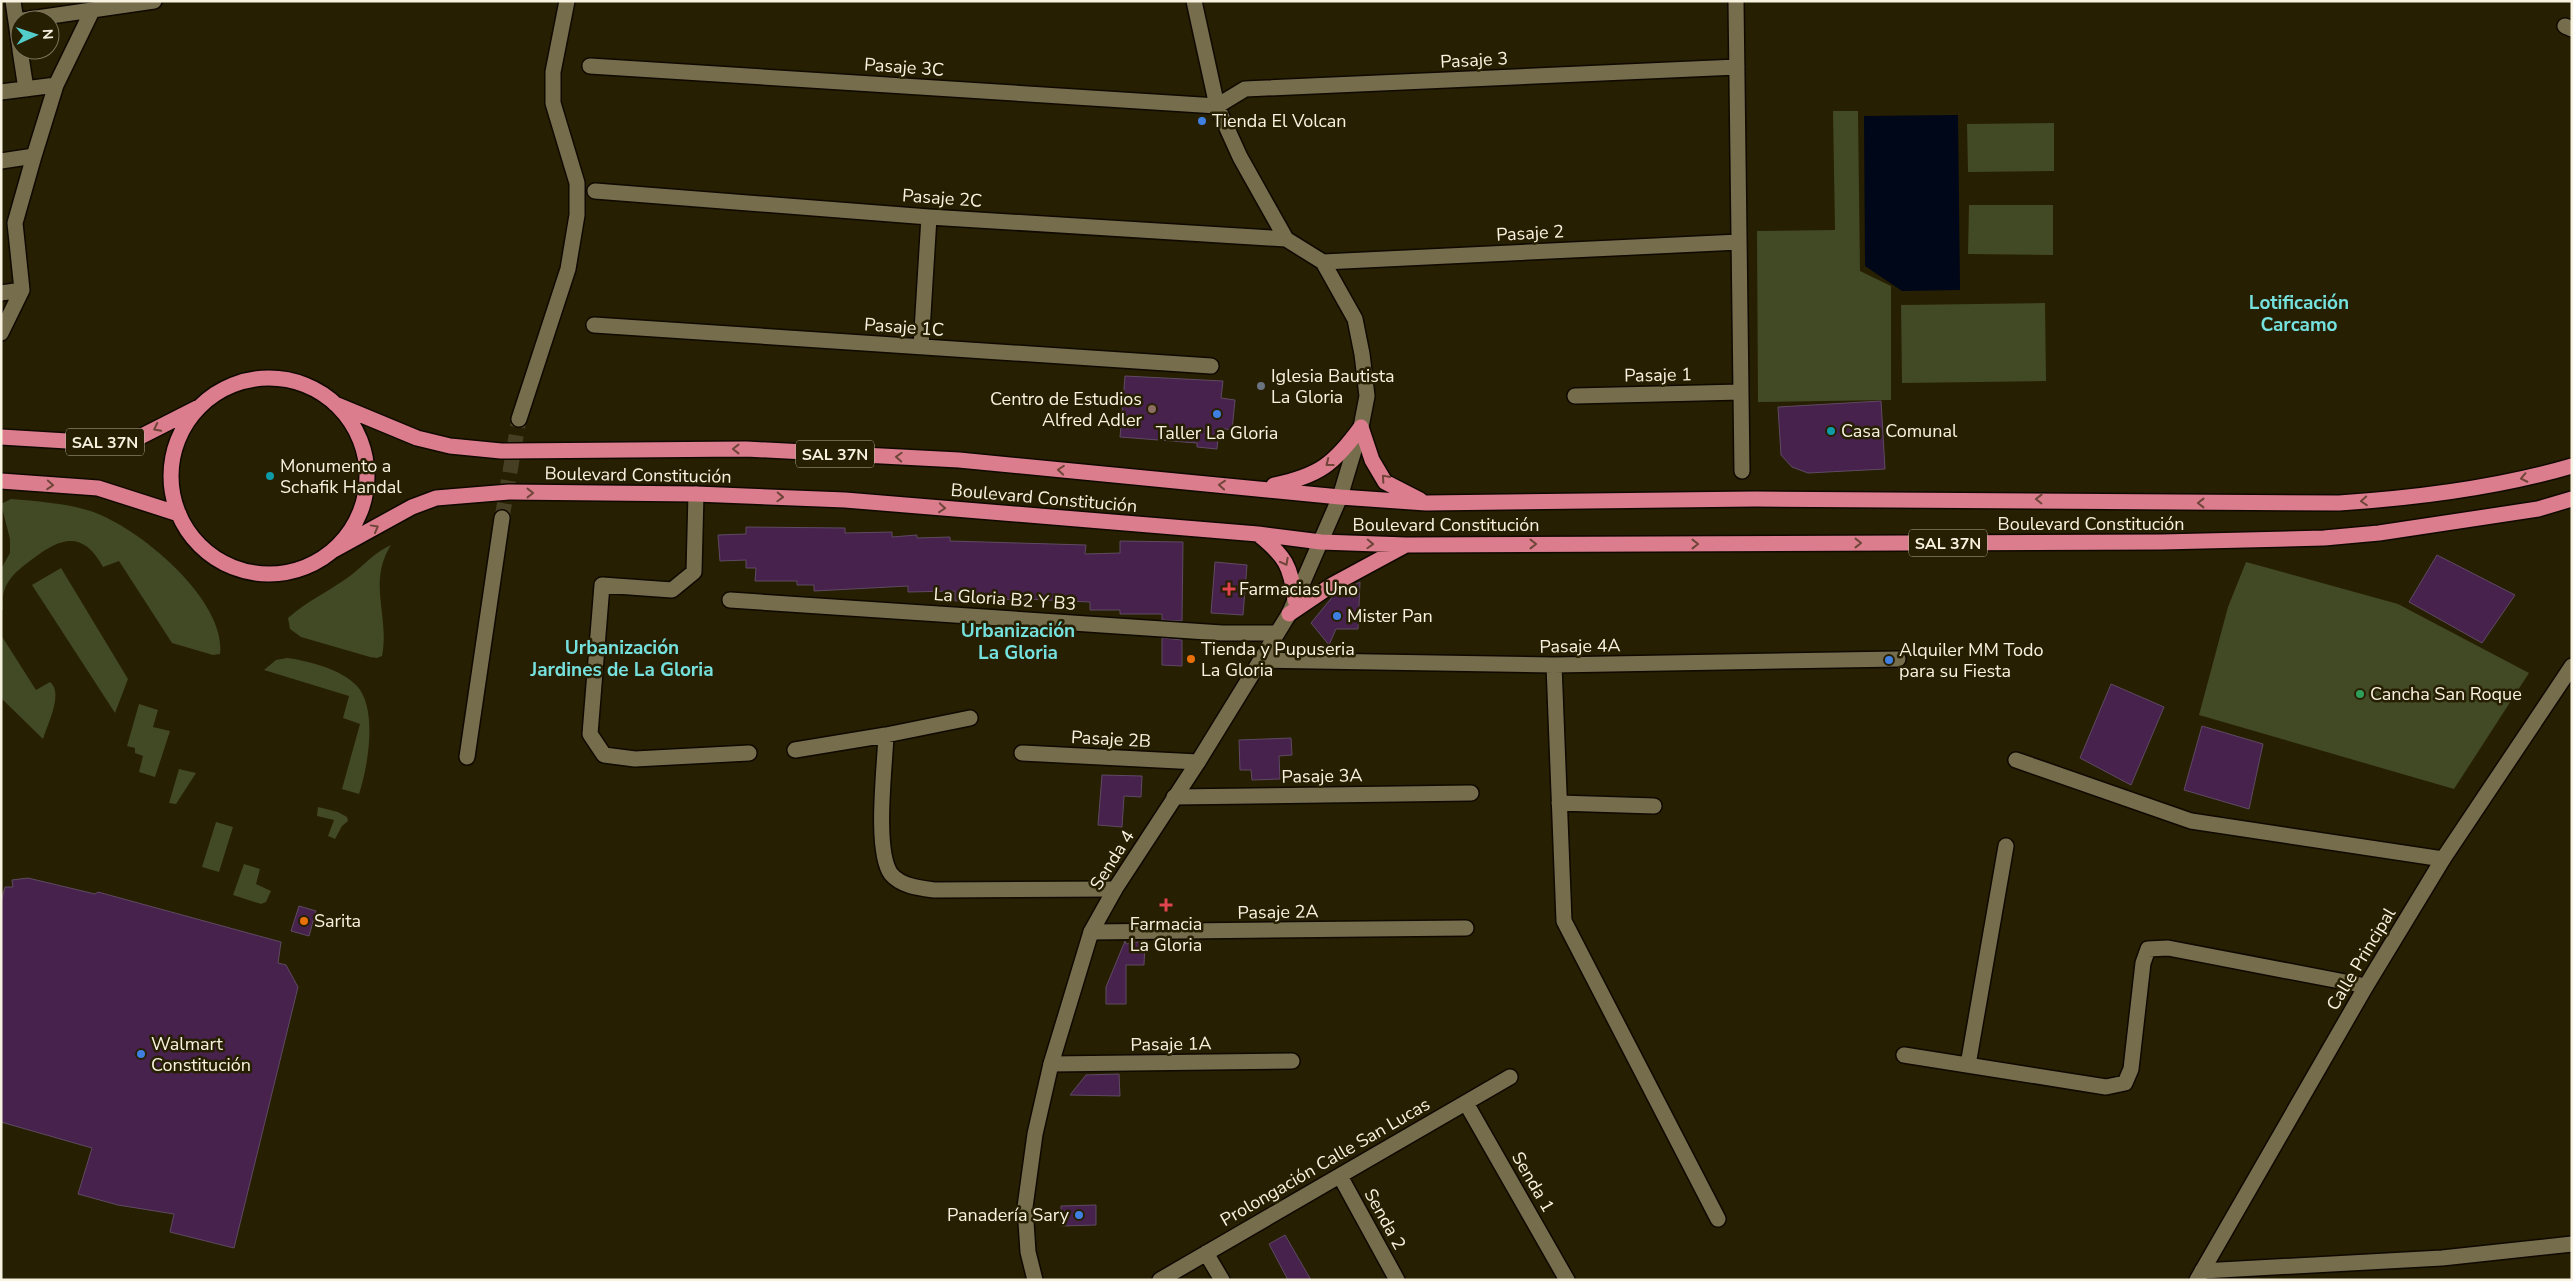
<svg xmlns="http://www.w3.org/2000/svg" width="2573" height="1281" font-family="'Nunito Sans',sans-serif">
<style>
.green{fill:#414925}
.water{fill:#000719}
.building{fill:#46224c;stroke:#5f4a63}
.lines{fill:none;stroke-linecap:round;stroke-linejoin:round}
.minor-tunnel{stroke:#463f23;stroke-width:15;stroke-dasharray:15 8;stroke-linecap:butt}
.pedestrian-casing{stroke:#0f0900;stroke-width:18}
.minor-casing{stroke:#0f0900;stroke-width:18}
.tertiary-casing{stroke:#0f0900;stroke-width:18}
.trunk-casing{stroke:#0f0900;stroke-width:18}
.pedestrian{stroke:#766d4d;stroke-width:15}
.minor{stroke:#766d4d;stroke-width:15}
.tertiary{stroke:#766d4d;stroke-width:15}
.trunk{stroke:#db7d8c;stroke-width:15}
.oneway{stroke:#6f4539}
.shop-dot{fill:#3f7fe0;stroke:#271f01;stroke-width:2}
.worship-dot{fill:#6b7280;stroke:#271f01;stroke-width:2}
.education-dot{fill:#8d6e63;stroke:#271f01;stroke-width:2}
.culture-dot{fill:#0f9aa8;stroke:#271f01;stroke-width:2}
.health-dot{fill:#e0444e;stroke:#271f01;stroke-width:2}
.food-dot{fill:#e8710a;stroke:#271f01;stroke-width:2}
.leisure-dot{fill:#2e9e5b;stroke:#271f01;stroke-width:2}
.labels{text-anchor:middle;stroke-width:5;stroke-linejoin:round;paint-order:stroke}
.shield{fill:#271f01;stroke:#b9b39e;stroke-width:1}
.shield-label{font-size:16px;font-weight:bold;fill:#f8f3e1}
.street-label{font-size:18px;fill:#f8f3e1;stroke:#271f01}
.poi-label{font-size:18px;fill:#f8f3e1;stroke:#271f01;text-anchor:start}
.neighbourhood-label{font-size:19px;font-weight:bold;fill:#75e1df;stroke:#271f01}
</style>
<rect width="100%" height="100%" fill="#271f01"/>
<path class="green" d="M1833 111H1858L1860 271 1891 286V400L1758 402 1757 231 1835 230Z
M2054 123V171L1968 172 1967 124Z
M1969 205H2053V255L1968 254Z
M2045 303 2046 381 1902 383 1901 305Z
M11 499C35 501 63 503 87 510 134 523 227 599 220 654L213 655 172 643 119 561 103 567C84 532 63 536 34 558 15 572 0 583 3 609L1 611V569L10 553V539L1 504Z
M391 545C367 583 390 616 382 656L377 658 370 657 301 637 290 629 288 618C308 600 330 591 350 576 364 565 375 552 391 545Z
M2246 562 2398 604 2529 673 2454 789 2199 715 2228 607Z
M61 568 128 679 115 713 32 585Z
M1 635 36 690 50 682C64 693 47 725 43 739L1 698Z
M287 658C309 661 341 669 357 686 378 709 368 767 359 794L342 789 360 724 343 718 349 696 264 670 276 660Z
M139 704 158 710 153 727 170 731 155 777 139 772 143 756 135 753V748L127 746Z
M179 769 196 773 176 804 169 803Z
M318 807 338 812 347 817 348 821 342 826 335 839 328 836 334 820 317 816Z
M216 822 233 827 219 872 202 867Z
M244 864 260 869 256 884 271 891 266 902 261 904 233 895Z"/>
<path class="water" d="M1958 115 1960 290 1902 291 1865 266 1864 116Z"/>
<path class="building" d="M1125 376 1223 381 1221 398 1235 400 1232 430 1219 428 1217 449 1197 447V443L1120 437Z
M1881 401 1885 469 1808 473 1792 467 1781 455 1778 407Z
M746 527 845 528V533L892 532V537L917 535V538L950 537V541L1086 545 1085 554 1120 553V541L1183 542 1182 621 1162 620V614H1120V610H1090V602L1024 599 955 601V591L908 592V586L814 591V585H797V581H755L756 568H746V560L720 561 718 535 746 534Z
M2437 555 2515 595 2482 643 2409 602Z
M1215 562 1247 565 1243 615 1211 613Z
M1360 582 1358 629H1336L1329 645 1311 623 1334 595Z
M1162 638 1182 640V666L1162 665Z
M2111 684 2164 707 2131 785 2080 758Z
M2202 726 2263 744 2249 809 2184 790Z
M1291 738 1292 755 1279 756 1280 779 1252 780 1251 770H1240L1239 740Z
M1102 775 1142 776 1141 797 1124 796 1122 827 1098 825Z
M28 878 95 894 98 892 281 942 278 963 286 965 298 987 234 1248 170 1232 174 1214 118 1205 78 1194 92 1148 1 1122V902L5 887H13L12 880Z
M299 906 316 911 309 936 291 931Z
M1125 941 1126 944 1145 941 1144 965H1126V1004H1106V987Z
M1119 1074 1120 1096 1070 1095 1086 1075Z
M1096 1205V1225L1061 1226V1206Z
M1285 1235 1311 1280H1288L1269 1244Z"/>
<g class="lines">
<path class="minor-tunnel" d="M502 518 519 419"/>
<g class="pedestrian-casing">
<path id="pedestrian" d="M13 1 20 49
M23 20 154 1
M20 50 26 89
M1 92 56 85
M1 161 34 156
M1 293 22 290
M1 333 22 290 15 223 34 156 56 85 92 11"/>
</g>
<g class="minor-casing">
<path id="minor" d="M1194 1 1217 106 1240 157 1286 239 1323 262 1355 319 1362 354 1367 396 1361 427 1340 497
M1736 1 1742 471
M2565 26 2572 29
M590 66 1217 106 1245 89 1737 67
M595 191 929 217 1286 239
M1323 262 1739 242
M594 325 1211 366
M921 347 929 217
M1575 396 1741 392
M519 419 568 269 577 215V183L553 103V72L567 1
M696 494 694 572 672 590 602 585 590 734 604 755 635 759 749 753
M730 600 1222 633H1277
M1261 660 1554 665 1898 659
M1554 665 1564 921 1718 1219
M886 735C885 766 874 850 891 874 901 886 919 888 934 890L1115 889
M795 750 886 735 970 718
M1022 753 1198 762
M467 757 502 518
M2016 760 2191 821 2443 859
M1174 797 1471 793
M1559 803 1654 806
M1091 932 1466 928
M1904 1055 2106 1087 2125 1083 2131 1069 2143 963 2148 949 2168 948 2366 986
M1051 1064 1292 1061
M1968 1065 2006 846
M1466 1103 1567 1280
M1340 1176 1397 1280
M1206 1253 1222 1280
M2202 1271 2442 1258 2572 1244
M1160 1280 1510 1077"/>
</g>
<g class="tertiary-casing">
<path id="tertiary" d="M1035 1280 1028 1252 1025 1207 1035 1134 1051 1064 1091 932 1115 889 1198 762 1289 614 1340 497
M2197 1280 2366 986 2443 859 2572 666"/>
</g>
<g class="trunk-casing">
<path id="trunk" d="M171 476a98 98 0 1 1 196 0a98 98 0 1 1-196 0Z
M335 404 417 438 450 446 501 451 746 449 959 460 1340 497 1426 503 1755 499 2339 503C2417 498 2497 488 2572 466
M1361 427 1372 460 1385 482 1420 500
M1 437 100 443 138 438 197 408
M1 481 98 488 179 514
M1274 485C1319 476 1334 464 1361 427
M1259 535C1285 556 1291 566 1295 600
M332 551 412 507 436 498 509 492 696 494 845 500 1258 534 1321 542 1406 545 2161 542 2324 538 2379 533 2538 509 2572 499
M1289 614 1332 585 1406 545"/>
</g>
<use href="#pedestrian" class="pedestrian"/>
<use href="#minor" class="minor"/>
<use href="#tertiary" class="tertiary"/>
<use href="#trunk" class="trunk"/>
</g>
<defs><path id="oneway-chevron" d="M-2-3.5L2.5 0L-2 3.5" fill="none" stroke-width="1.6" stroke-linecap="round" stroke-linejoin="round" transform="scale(1.25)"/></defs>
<g class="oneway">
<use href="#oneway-chevron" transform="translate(157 428) rotate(153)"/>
<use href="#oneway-chevron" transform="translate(736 449) rotate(180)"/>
<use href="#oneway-chevron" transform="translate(899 457) rotate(-177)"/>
<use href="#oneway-chevron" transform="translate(1329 463) rotate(142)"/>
<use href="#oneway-chevron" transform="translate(1061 470) rotate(-175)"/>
<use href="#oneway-chevron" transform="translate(1385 478) rotate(-131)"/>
<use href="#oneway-chevron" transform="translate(2524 478) rotate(168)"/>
<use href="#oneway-chevron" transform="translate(50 485) rotate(4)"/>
<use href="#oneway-chevron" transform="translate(1222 485) rotate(-175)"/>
<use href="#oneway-chevron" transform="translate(530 493)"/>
<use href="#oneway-chevron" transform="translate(780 497) rotate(2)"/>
<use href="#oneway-chevron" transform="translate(2039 499) rotate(-179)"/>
<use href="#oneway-chevron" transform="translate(2364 501) rotate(176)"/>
<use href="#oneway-chevron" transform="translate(2201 503) rotate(-180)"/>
<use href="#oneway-chevron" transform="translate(942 508) rotate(5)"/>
<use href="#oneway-chevron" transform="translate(375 528) rotate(-29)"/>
<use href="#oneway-chevron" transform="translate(1858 543)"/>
<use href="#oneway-chevron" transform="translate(1370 544) rotate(2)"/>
<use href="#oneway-chevron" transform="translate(1533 544)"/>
<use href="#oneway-chevron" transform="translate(1695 544)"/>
<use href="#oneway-chevron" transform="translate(1285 562) rotate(62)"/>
</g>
<g class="shop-dot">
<circle cx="1202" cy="121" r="5"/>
<circle cx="1217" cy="414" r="5"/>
<circle cx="1337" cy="616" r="5"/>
<circle cx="1889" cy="660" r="5"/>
<circle cx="141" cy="1054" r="5"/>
<circle cx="1079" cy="1215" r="5"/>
</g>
<circle class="worship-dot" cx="1261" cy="386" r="5"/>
<circle class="education-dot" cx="1152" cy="409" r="5"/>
<g class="culture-dot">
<circle cx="1831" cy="431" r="5"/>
<circle cx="270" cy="476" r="5"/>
</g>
<g class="health-dot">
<path d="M1226.5 581.5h5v5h5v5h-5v5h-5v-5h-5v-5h5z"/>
<path d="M1163.5 897.5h5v5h5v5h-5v5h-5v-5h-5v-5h5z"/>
</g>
<g class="food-dot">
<circle cx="1191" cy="659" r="5"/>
<circle cx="304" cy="921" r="5"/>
</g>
<circle class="leisure-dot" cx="2360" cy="694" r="5"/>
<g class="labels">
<g class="shield">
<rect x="66" y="428.5" width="78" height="27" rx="4"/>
<rect x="796" y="440.5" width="78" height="27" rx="4"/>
<rect x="1909" y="529.5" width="78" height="27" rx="4"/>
</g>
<g class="shield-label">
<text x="105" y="448">SAL 37N</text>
<text x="835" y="460">SAL 37N</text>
<text x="1948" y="549">SAL 37N</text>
</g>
<g class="street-label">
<text transform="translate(1474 60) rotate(-3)" y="6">Pasaje 3</text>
<text transform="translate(904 67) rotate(4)" y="6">Pasaje 3C</text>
<text transform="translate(942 198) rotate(4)" y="6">Pasaje 2C</text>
<text transform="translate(1530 233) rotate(-3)" y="6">Pasaje 2</text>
<text transform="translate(904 327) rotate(4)" y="6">Pasaje 1C</text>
<text transform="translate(1658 375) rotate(-1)" y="6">Pasaje 1</text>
<text transform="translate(638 475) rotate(1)" y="6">Boulevard Constitución</text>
<text transform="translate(1044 498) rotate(5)" y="6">Boulevard Constitución</text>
<text x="2091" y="530">Boulevard Constitución</text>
<text x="1446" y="531">Boulevard Constitución</text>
<text transform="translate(1005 599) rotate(4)" y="6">La Gloria B2 Y B3</text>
<text transform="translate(1580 646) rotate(-1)" y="6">Pasaje 4A</text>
<text transform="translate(1111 739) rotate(3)" y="6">Pasaje 2B</text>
<text transform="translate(1322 776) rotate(-1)" y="6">Pasaje 3A</text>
<text transform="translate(1112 860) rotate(-58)" y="6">Senda 4</text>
<text transform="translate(1278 912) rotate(-1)" y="6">Pasaje 2A</text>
<text transform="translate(2361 959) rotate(-59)" y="6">Calle Principal</text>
<text transform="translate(1171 1044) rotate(-1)" y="6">Pasaje 1A</text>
<text transform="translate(1325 1162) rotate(-30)" y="6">Prolongación Calle San Lucas</text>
<text transform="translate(1533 1182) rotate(60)" y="6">Senda 1</text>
<text transform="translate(1385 1219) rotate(61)" y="6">Senda 2</text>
</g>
<g class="poi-label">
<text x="1212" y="127">Tienda El Volcan</text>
<text x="1271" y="382">Iglesia Bautista<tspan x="1271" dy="21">La Gloria</tspan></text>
<text x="1142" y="405" text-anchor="end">Centro de Estudios<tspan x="1142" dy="21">Alfred Adler</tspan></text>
<text x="1841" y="437">Casa Comunal</text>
<text x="1217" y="439" text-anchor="middle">Taller La Gloria</text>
<text x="280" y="472">Monumento a<tspan x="280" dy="21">Schafik Handal</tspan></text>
<text x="1239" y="595">Farmacias Uno</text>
<text x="1347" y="622">Mister Pan</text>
<text x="1201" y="655">Tienda y Pupuseria<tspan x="1201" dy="21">La Gloria</tspan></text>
<text x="1899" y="656">Alquiler MM Todo<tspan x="1899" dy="21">para su Fiesta</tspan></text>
<text x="2370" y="700">Cancha San Roque</text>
<text x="314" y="927">Sarita</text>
<text x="1166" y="930" text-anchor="middle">Farmacia<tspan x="1166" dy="21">La Gloria</tspan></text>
<text x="151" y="1050">Walmart<tspan x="151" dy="21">Constitución</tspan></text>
<text x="1069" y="1221" text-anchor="end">Panadería Sary</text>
</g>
<g class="neighbourhood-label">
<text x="2299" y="309">Lotificación<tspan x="2299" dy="22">Carcamo</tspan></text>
<text x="1018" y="637">Urbanización<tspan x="1018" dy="22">La Gloria</tspan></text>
<text x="622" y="654">Urbanización<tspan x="622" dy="22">Jardines de La Gloria</tspan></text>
</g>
</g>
<rect width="2573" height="1281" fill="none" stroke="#f8f3e1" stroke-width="5"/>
<g transform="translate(35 35) rotate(87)"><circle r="24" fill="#271f01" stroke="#7b745b"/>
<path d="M0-4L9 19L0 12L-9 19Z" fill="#53cdcb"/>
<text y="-8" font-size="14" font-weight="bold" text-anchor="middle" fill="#f8f3e1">N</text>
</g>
</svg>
